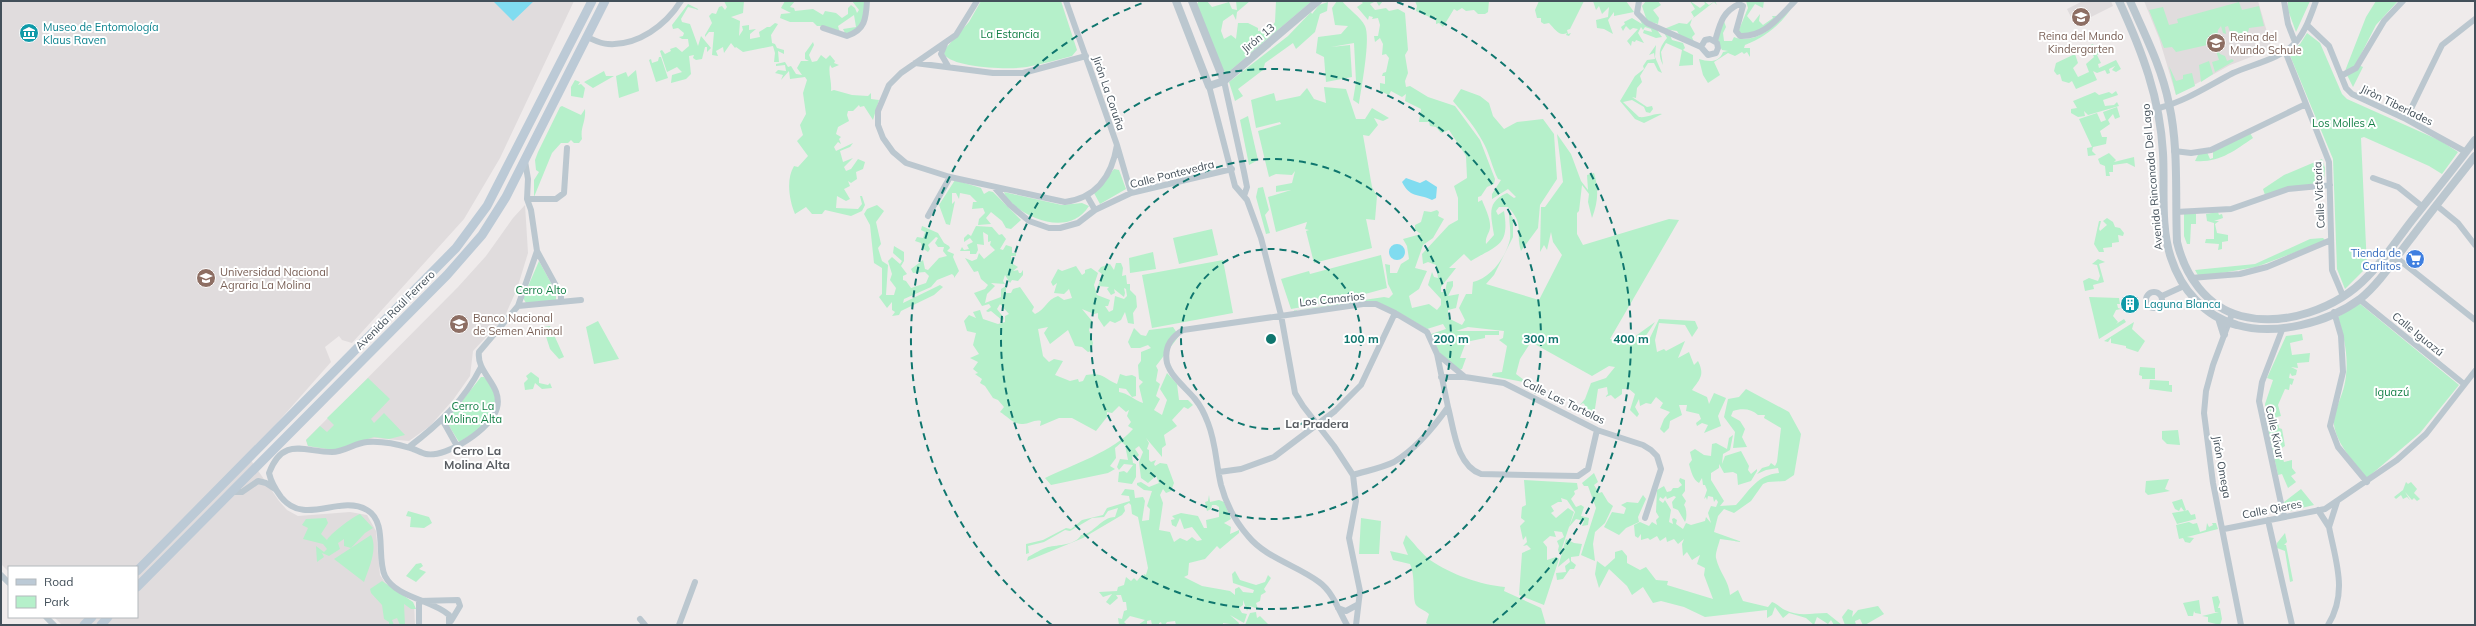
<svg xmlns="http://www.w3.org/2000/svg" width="2476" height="626" font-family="Mulish,sans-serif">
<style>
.education{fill:#e0dcdd}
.green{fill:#b5f0ca}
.water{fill:#80dcf0}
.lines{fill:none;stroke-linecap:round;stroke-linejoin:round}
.minor{stroke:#bbc7cf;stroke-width:6}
.tertiary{stroke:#bbc7cf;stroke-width:8}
.secondary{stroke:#bccad6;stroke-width:9}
.ring{fill:none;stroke:#0f766e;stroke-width:2;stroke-dasharray:7 5}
.labels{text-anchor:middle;stroke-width:4;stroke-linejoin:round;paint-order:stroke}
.culture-label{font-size:11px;fill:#0d838f;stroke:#fff;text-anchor:start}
.park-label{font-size:11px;fill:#117e44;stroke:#fff}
.education-label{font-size:11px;fill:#785e54;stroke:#fff;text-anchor:start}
.street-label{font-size:11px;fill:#43505a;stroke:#fff}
.shop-label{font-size:11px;fill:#366cbe;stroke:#fff;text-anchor:end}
.neighbourhood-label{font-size:12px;font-weight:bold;fill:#585c61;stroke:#fff}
.centre{fill:#0f766e;stroke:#fff;stroke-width:2}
.ring-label{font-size:12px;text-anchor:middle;font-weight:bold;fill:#0f766e;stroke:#fff;stroke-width:4;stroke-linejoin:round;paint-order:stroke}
</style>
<rect width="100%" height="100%" fill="#efebeb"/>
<path class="education" d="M1 1H574L500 158 464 219 352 343 342 340 339 336 325 347 331 362 248 456 279 501 287 510 298 516 350 512 367 515 376 531 380 575 386 584 414 605 415 625H62L54 617H137V567H9V572L1 564Z
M2083 1H2111L2113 6 2075 25 2067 9Z
M2144 1H2258L2272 49 2230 65 2176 95 2159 38Z
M525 205 528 253 517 289 504 318 473 351 470 376 453 400 430 426 409 441 374 438 334 451 308 446 306 440 458 287 486 256 513 218Z"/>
<path class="green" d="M724 1H744L743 13 731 17 740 21 739 36 743 30 742 26 749 25V30L756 29 750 34V39L760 37 759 32 767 27H770L775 23 778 24 771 35 772 43 775 44 777 48 784 50V54L778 51 779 62H774L775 53 773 46 743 52 736 47 735 48 731 43 724 53 723 47 716 51 718 56 712 55 714 32H709L705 37V35L712 23 709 16 712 13 716 14 719 7 722 6 725 10 727 7Z
M785 1H795L790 7 794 8 795 11 813 9 823 15 825 11 836 13 842 18 848 14V8L851 5 855 8 857 13 859 10 852 1H865L862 24 848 34 845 33 843 29 856 27 854 15 838 26 840 33 824 26H817L813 22H790L780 18 781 14 791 13 781 8Z
M981 1H1061L1077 50 1072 56C1057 60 1042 64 1027 67 1010 70 952 68 944 54L945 49 969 22Z
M1199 1H1207L1212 7 1229 2 1232 9 1237 10 1236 1H1250L1237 12 1236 20 1233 14 1223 21 1221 31 1224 39 1231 35 1236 39 1238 23H1248L1258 28V31L1271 29 1275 22 1276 1H1312L1224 76 1197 4Z
M1337 1H1342C1348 9 1361 17 1365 26 1371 38 1361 89 1359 104L1353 100 1356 82 1354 43 1331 47 1350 45 1352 77 1326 82 1324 57 1316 53 1318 37 1341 34 1348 26 1335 25 1332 8Z
M1360 1H1383L1379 6 1376 1 1370 4 1375 10 1386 8 1389 11 1398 9 1405 13 1408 50 1405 55 1408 73 1405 81 1406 87 1410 86 1428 97 1455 106 1480 140 1495 179 1494 184 1487 187 1481 196 1478 197V202L1482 200C1485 208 1491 219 1490 228 1489 234 1485 237 1486 244L1494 235C1491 215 1486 202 1507 193L1514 198 1516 197 1508 189 1492 199V194L1501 180 1498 179C1492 167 1489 152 1483 142 1475 127 1464 114 1453 101L1461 89 1480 96 1489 103 1493 116 1504 129 1517 122 1543 119 1554 134 1557 179 1540 205 1538 228 1521 251C1515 230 1525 225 1508 207H1499L1496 211 1498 215 1504 211C1510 246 1497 245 1471 261L1464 254 1449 268H1456L1441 287V292H1445L1447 282 1453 281V286L1448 296 1459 294 1456 308 1448 310V318L1462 325 1465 320 1459 308 1466 294H1472L1473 282C1491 278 1506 257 1510 239 1511 231 1509 221 1509 213L1513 218V237L1494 275 1486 284 1539 300 1562 255 1553 242 1551 232 1547 250 1544 245 1540 252 1541 207H1545L1563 182 1557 134 1571 154 1581 181 1588 190 1587 175 1594 173C1599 190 1598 202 1592 218L1588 202 1589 194 1582 185 1579 211 1577 213V234L1583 245 1669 219 1679 220 1610 339 1630 344V340L1655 322 1645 337 1647 344 1659 319 1695 321 1698 328 1692 337 1685 325 1659 323 1655 340 1657 352 1664 349 1666 351 1685 341 1678 358 1689 352 1694 365 1698 361C1705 375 1700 379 1692 390L1707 397 1709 404 1714 393 1726 398 1718 416 1721 426 1704 433 1708 425 1702 423 1697 426 1696 423 1701 419 1699 414 1686 411 1687 405H1679L1682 415 1670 421 1669 428 1664 433 1660 429 1664 419 1670 412 1660 408 1663 403 1656 397 1651 404 1646 403 1640 406 1639 399 1635 407 1639 414 1637 417 1630 410 1635 394 1629 389H1622V394L1615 399 1611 395 1605 397 1608 394 1607 387 1598 389 1594 415H1580L1585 405 1583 403 1579 406 1585 399 1591 383 1606 378 1615 367 1609 366 1592 376 1531 342 1520 359 1516 374 1528 383 1492 376 1493 373 1502 372 1507 346 1499 340 1503 338 1504 331 1468 327 1456 331H1499V335H1485V338L1466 342 1460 358H1466L1462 369 1458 370C1444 359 1435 351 1431 334L1446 329 1443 324 1427 329 1396 311 1360 302 1290 311 1384 297 1389 298 1393 294 1388 284 1385 264 1390 265V273H1397L1401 264 1409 259 1407 246 1403 239 1421 234 1415 230V225L1421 222 1424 211 1431 212 1437 210 1439 212 1438 216 1444 219 1433 238 1423 245 1415 268 1427 271 1419 289 1409 296 1412 308 1429 304 1437 310 1441 305V299L1428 285 1432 272 1434 277 1438 278 1436 265 1428 262 1423 264 1422 254 1449 225 1458 220V198L1454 186 1467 178 1466 156 1449 130 1441 133 1436 127 1430 126 1429 122H1419L1421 109 1405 101 1406 94 1402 97 1391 91 1389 95 1380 91V83L1385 84V76H1382L1383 73 1386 72 1389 58 1386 54 1382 55 1383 44 1380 38 1375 42 1374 36H1378L1380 25 1378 18 1372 19 1373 17 1369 16 1368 20 1357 7 1363 3Z
M1415 1H1489L1488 12 1485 14H1478L1474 10 1466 11 1462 8 1457 11 1454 9 1443 27 1439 23 1436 24V16L1434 19 1416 11 1417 6Z
M1539 1H1584L1570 29 1567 30 1568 34 1571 33 1569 36 1566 35 1567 33C1559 37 1555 29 1549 23L1544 24 1541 22V18H1537L1535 10Z
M1593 1H1626L1634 12 1614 16V12L1608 20 1613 34 1604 29 1597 28 1596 20 1608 17 1609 7 1602 14 1599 6 1596 10Z
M1646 1H1658L1661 5 1653 10 1659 18 1658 24 1647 21 1642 6Z
M1690 1 1700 8 1705 4 1704 1 1709 5 1715 1 1717 5 1714 2 1692 19 1690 25 1695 34 1692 37 1694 42 1680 36 1677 31 1664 29 1679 23 1687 24 1694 17 1691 12 1695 9Z
M1746 1H1764L1763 8 1755 4 1747 16 1753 23 1760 14 1759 21 1763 25 1773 18 1772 16H1777L1768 27 1744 35 1738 32 1748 8Z
M2288 1H2310L2296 32 2288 10Z
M2376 1H2398L2376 25 2356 64 2363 67 2353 87 2345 71 2366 17Z
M1328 2 1327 11 1320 14 1315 32 1296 49 1293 43 1265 63 1263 70 1238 89 1243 96 1235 101 1229 82 1288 36 1311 12 1312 14 1319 5Z
M2239 2 2242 10 2259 6 2264 26 2249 28 2248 32 2236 35V39L2233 41 2228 26 2225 27 2226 34 2223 33 2221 26 2218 30 2216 43 2176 52 2172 47 2164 48 2149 10 2163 7 2169 25 2178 23 2177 19Z
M688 4 700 10 688 7 681 19 682 22 690 24 698 46 701 36 711 48 707 52V47H705L702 59 696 60 693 58 694 55 689 56 691 74 686 79 671 83 672 75 689 70 682 72 677 67 667 72 660 51 662 50 665 54 671 51 670 49 676 47 682 52 689 46 688 39H682L679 37 683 36 684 33 678 28 673 29 672 25Z
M1791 9C1778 27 1765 37 1745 45L1744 48H1750V57L1747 52 1744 54 1742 52 1735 56 1728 53 1714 62 1720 75 1708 83 1703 75 1699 59C1709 62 1719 63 1723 52L1728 51 1722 50 1717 40 1724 21 1726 27 1723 33 1724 41H1732L1734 37C1756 46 1778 23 1791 9Z
M1638 16 1657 30 1662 37 1656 38 1643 33 1644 30 1652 32 1651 29 1645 27 1643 30 1641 27 1638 33 1644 43 1636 40 1635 42 1632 41 1631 46 1627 41 1638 29 1633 28 1630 30 1626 26 1623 31 1621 27 1625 24 1624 22 1632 18 1642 24Z
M1664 33 1670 35 1672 40 1683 43 1685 48 1683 50 1693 55V65L1679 66 1682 50 1666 43 1661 52 1663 65C1657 53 1660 47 1667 38Z
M2307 33 2320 43 2342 94 2347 99 2441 141 2458 152 2442 174 2429 166 2364 137 2361 138 2367 267 2345 289 2337 269 2333 159 2289 53 2300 44Z
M813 42 814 45 809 55 812 62 817 61 821 55 826 59 830 55 835 61 834 63 839 65 832 68 830 65C828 73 832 82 831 91L834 90 852 95 868 96 871 93V99L879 100 873 120 864 106 860 107 859 105 853 111H848L847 115 849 121 838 127 836 134 841 137 839 139 841 144 838 142 834 147 836 151 853 143 850 147 840 151 843 162 853 158 844 167 846 171 851 169 858 159 865 162 863 169 856 172 857 179 851 183 848 181 850 186 844 189 850 199 846 201 837 196 836 208 858 209 862 204 860 196H862L865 205 862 211 851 216 825 210 822 214H812L806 207 795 214C789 200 786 179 794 166L798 167 808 156 797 141 803 135 800 125 806 114 803 93 807 80 805 77 790 79 789 71 781 80 783 75 775 73 778 70 786 71 785 65 776 66V64L785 62 788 67 791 66 796 74 802 75 797 68 801 61H809L805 59V53Z
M2093 44 2095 49 2099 47 2101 53 2097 55 2101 63 2098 64 2099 68 2116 60 2121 69 2116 72 2112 70 2115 66 2109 69 2110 73 2107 74 2105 70 2097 73 2093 71 2097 80 2076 89 2072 81 2069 83 2062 81 2060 74 2057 75 2054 71 2056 63 2075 54 2078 63 2073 68 2078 77 2089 72 2086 64 2094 57 2090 48 2085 51 2084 48Z
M1656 45 1655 57 1662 73 1658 71 1654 63H1648L1640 76 1642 82 1637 88 1636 98 1632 97 1647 107 1652 106 1653 109 1650 113 1646 112 1644 107 1632 100 1623 102 1639 117C1648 118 1654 113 1662 114L1644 123 1635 119 1620 101 1635 76 1644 69 1643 66 1647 60 1655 59 1654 53 1649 55Z
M2218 50 2220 54 2225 56 2227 61 2232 59 2234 61 2215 72 2212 62 2219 60 2216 51Z
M659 57H661L668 78 656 82 649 60 651 59 652 63 658 61Z
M2209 61 2213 74 2201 82 2199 65Z
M2169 66 2176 81 2183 79V75L2192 73 2195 86 2176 95Z
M636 70 639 91 619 98 616 76 626 72 628 77Z
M604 71 606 76H614L593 88 584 82Z
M575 80 580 82 578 85 581 84 585 88 583 98 571 96V87Z
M1324 87 1346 89 1356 119H1365L1372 108 1389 118 1383 121 1374 118 1378 125 1369 136 1363 135 1372 187 1377 196 1375 220 1366 219 1372 248 1314 263 1306 231 1309 230 1305 229 1307 222 1276 232 1268 197 1291 190 1276 192V186L1292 183 1295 171 1292 175 1276 174 1269 177 1258 131 1281 124 1280 122 1256 128 1251 100 1274 93 1276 101 1300 96 1307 88 1314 99 1326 103Z
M2116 91 2118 95 2103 100 2105 106 2114 105 2117 102 2119 106 2088 115 2084 111 2085 116 2078 117 2071 113V109L2077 108 2073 101 2095 92 2099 95 2109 92 2112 94Z
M562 106 581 115 585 109C586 123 580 127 582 139L579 143H574L571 140 568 143H561L552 153 534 197V180L539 172 536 170 535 160 538 152 560 107Z
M2117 107 2120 117 2115 119 2113 114 2108 120 2110 124 2100 131 2102 137H2107L2106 144 2093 147 2092 151 2096 155 2088 156 2087 148 2092 147 2079 119 2097 113 2101 122 2106 120 2103 112Z
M1248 116 1258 160 1249 165 1240 120Z
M2250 133 2253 138C2234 151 2219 163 2195 161L2199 153 2207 152 2210 159 2213 158V151Z
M2109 153 2116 160 2114 162 2134 157 2135 167 2127 163 2113 165V172H2109L2110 176H2106L2105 166 2100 164 2098 159Z
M2322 159 2325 168 2324 181 2265 195 2263 189 2284 175Z
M1114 169 1119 170 1126 189 1100 204 1094 193Z
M955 180 981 188 984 194 989 191 993 192 1021 220 1011 229 1006 228 1002 221 991 212 986 218 991 224 978 225 979 219 985 213 983 208 972 209 973 202H977L970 195 960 193 959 199 956 193H952V204L955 201 950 225 946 224 939 205Z
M1263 187 1269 210 1265 215 1270 233 1266 234 1256 197 1258 188Z
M1004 192 1062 205 1082 203 1089 206C1071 234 1035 222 1015 206 1010 201 1006 199 1004 192Z
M877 205 884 211 876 222 881 244 878 248 882 261 888 265 886 295H894L896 288 890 280 892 274 888 261 892 257 900 264 902 261 893 253 894 246 904 252V261L901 266 907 274 903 276V280L906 281 911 288 926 283 929 276 925 272 913 273 911 269 923 260 925 269 928 270 939 258 947 256 943 251 944 247H938L935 243 938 238 936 237 928 245 930 249 928 252 922 248 921 243 915 241 917 237 923 238 925 232 921 230 922 226 938 233 944 243 949 246 950 248 947 251 954 254 953 257 959 271 954 278V276L952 274 937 280 931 287 904 299 903 303 940 285 943 287 934 295 901 311 899 315 892 316 895 312 892 310V302L887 308 879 297 882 294V268L874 263 870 225 864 214 867 209Z
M2218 212 2219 215 2222 214 2223 218 2214 221H2219L2215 224 2217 233 2228 235V241L2222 242V249L2218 250 2219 244 2205 243 2206 239H2214V223L2207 221 2206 214Z
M2184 214H2196V224H2191L2190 244H2187L2184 236Z
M2107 218 2113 222 2115 227 2120 228 2124 233 2123 236 2118 235 2119 242 2112 243V247L2103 248 2104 252H2099L2094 244 2099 221H2101L2099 229 2100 231 2107 225 2103 221Z
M976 226 992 227 999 235 1002 234 1006 239 1000 249 1003 250 1006 245 1012 247V253H1016V256H1011L1013 264 1018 267 1013 271 1018 270 1019 273H1021L1023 270V275L1018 281 1012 280 1010 283 1005 275 1003 281 1005 284 991 283 995 286 987 294 985 303 1001 297V289L1006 286V293H1011L1013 289 1020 287 1034 307 1032 311 1035 314C1046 309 1046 300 1058 296L1064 300 1072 298 1069 289 1064 294 1054 293 1057 283 1053 286 1051 282 1058 269 1062 271 1076 266 1082 275 1085 273V270L1091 268 1098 273 1094 285 1097 295 1110 300 1108 306H1105L1109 312 1113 310 1115 296 1124 299 1127 296 1126 289 1124 288 1125 293 1124 297 1114 289 1115 293 1111 295 1107 289 1109 287 1098 286 1102 274 1098 271 1101 267 1110 264 1114 270 1116 263H1121L1123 268 1122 276 1126 275 1127 284H1130V290L1136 296 1137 307 1133 313 1134 324 1128 323 1125 312 1121 320 1115 323 1110 321 1104 327 1098 318V313L1094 314 1082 309 1092 321 1089 330 1093 343 1091 351 1088 352 1082 347 1075 346 1068 330 1050 344 1044 333 1048 327 1038 329 1043 356 1049 362 1054 359 1063 361 1055 375 1070 381 1078 379 1079 382 1083 381 1086 375C1103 372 1103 378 1117 384L1120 374 1126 376 1132 375 1136 377V396L1132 397 1126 389 1119 388V392C1128 393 1134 400 1143 403L1139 386 1143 382 1139 379 1138 365 1141 361V352L1151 348 1148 345 1140 348H1131L1128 342 1134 328 1141 335 1146 336 1149 330 1173 327 1179 336 1156 366 1158 370 1156 381 1160 384 1156 396 1160 399 1154 410 1162 415 1167 400 1160 389 1167 373 1177 384 1179 400H1188L1193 405 1188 409 1184 407 1172 420 1177 426 1164 435 1166 445 1162 448V457L1146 438 1149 443 1147 449 1149 450V460L1151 462 1156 460 1154 464 1155 466 1160 463 1167 464 1174 483 1171 491 1166 493 1163 489 1160 495 1163 503 1159 530 1170 532 1174 542 1180 538 1187 541 1192 537 1197 541 1202 540 1192 527 1184 529 1180 518 1176 527 1172 525 1171 520 1175 519 1172 516 1181 513 1198 516 1204 528H1207L1206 520 1219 517V507L1216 505H1212L1211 509 1207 511 1205 502 1208 501 1209 495 1210 502 1219 500 1224 502 1231 519 1224 523 1231 527 1230 534 1239 530V533L1220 549 1217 546 1205 559 1189 563 1188 575 1184 577 1202 586 1230 591 1235 595V589L1239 587 1243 592 1253 593 1254 590 1233 583 1232 574 1235 571 1240 580 1256 585 1265 582 1268 575 1271 578 1264 589 1266 592 1261 595 1260 601 1256 603 1258 609 1250 606 1247 611 1243 600V605L1239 608 1242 613 1247 614 1244 623 1230 615 1239 623 1238 625 1223 623V625H1176L1175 621 1167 622 1165 625H1162L1161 622 1159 623V625H1152L1151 620 1147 621V625H1138L1145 620 1130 616 1124 622 1126 624 1119 625 1118 618 1122 619 1124 611 1127 610 1126 602H1123L1121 595H1116L1118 598 1110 605 1106 602 1112 594 1103 597 1099 592 1117 591 1118 587 1124 585 1126 577 1131 581 1134 578 1137 581 1141 576 1143 577 1144 574 1146 575 1148 568 1138 517 1132 514 1131 505 1129 503 1124 506 1125 511 1122 515 1083 538 1027 561 1028 557C1034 554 1041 549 1048 547 1058 545 1076 545 1081 535 1094 534 1101 517 1115 517L1118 508 1108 511 1104 517 1092 518 1070 531 1065 530 1044 542 1028 546 1029 553 1026 554V544L1043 540 1066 528 1071 529 1082 520 1103 515 1107 508 1130 501 1129 496 1121 495 1125 489 1134 490 1135 498 1143 497 1145 501 1142 521 1149 520 1150 509 1147 506 1152 491 1144 490 1137 485V483L1141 482 1149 487 1159 483 1156 476 1148 483 1141 478 1139 462 1143 452 1139 446 1135 449 1139 455 1136 458 1132 456 1133 463 1136 464V477L1132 484 1118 482 1119 472 1124 471 1127 473 1133 465 1124 464 1119 470 1117 467 1120 459 1128 460 1125 445 1122 442 1115 448 1116 458 1110 466 1115 469 1108 473 1051 485 1045 478C1072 465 1114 451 1133 429L1128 426 1131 422 1127 416 1129 410 1126 412 1119 406 1112 413 1107 412V417L1096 431 1072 418H1059L1040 426 1041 421C1035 419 1029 424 1023 424 1014 425 1007 416 1000 412L1004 407 998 400 993 398 985 386 980 383 982 379 975 374 978 373 973 369 978 362 970 358 979 354 973 345 976 333 967 331 964 321 969 315 976 318 973 312 980 310 983 319 998 324 1005 322V316L1009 314 1000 304 997 309 1004 318 1003 321 991 311 988 312 986 311 991 307 989 304 982 306 974 293 985 289 988 285 981 279 978 271 974 272 965 258 972 261 977 259 979 253 984 259 995 250 990 245 991 241 988 242V235L983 232 984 245 977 244 978 250 976 254H970V251H960L962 247 964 250 969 249 967 245 973 242 970 238 964 242V238L968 234 971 236Z
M1212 229 1218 255 1179 264 1173 238Z
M2323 238 2326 241 2256 267 2199 277 2195 270 2255 264 2310 239Z
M1153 252 1156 269 1130 273 1129 258Z
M1381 255 1387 288 1347 299 1291 309 1281 279 1309 271 1310 274Z
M2098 259 2105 262 2099 264 2104 282 2093 285 2094 289 2085 291 2083 281 2089 278 2098 281 2100 276 2097 265 2092 264Z
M1223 260 1233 313 1152 328 1142 275Z
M539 261 556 292V300L526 303 523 298Z
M2089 297 2119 298 2120 304H2117L2118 308 2121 309 2116 310 2113 316 2118 322 2116 324 2124 319 2126 322 2099 339Z
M2359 303 2459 385 2420 433 2367 478C2355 463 2337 445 2334 425 2333 413 2341 399 2344 387 2350 362 2345 340 2338 317Z
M598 321 619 359 594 364 586 327Z
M2134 322 2132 329 2145 341 2138 352 2126 348V346L2111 343V338L2108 342 2104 341Z
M550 326 564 357 559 359 550 349 543 327Z
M2302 334 2303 340 2290 343 2292 355 2310 353 2309 362 2297 363 2298 368 2291 367 2297 370 2296 375 2292 376 2290 373 2289 378 2294 379 2292 385 2290 384 2289 390 2285 389 2278 405 2281 416 2277 417 2279 428 2282 429 2285 446 2280 449 2284 462 2292 460V468L2296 473 2291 476 2296 482 2288 488 2282 474 2278 475 2269 434 2265 404 2273 380 2267 378 2286 336Z
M2140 367 2155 368V379H2142V376L2139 375Z
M531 372 539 378V383L548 385 550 383 552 388 542 389 535 383 533 389 525 390 524 383 528 379 526 376Z
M481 377H484C487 381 493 387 495 393 501 417 476 432 459 442L446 421Z
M368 378 390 399 371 419 374 423 384 413 405 435 389 439 374 437 334 450 308 446 306 440 320 426 327 432 334 425 327 418Z
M2150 380 2169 381V385H2172V392L2149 389Z
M1746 389 1789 412 1801 434 1794 475 1785 481 1768 482 1763 484 1751 501 1734 513 1724 509 1718 516 1714 532 1742 542 1720 539C1719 544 1715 553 1716 558 1719 572 1729 581 1730 595L1738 590 1743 601 1768 607 1772 602C1778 604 1780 608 1785 610 1799 617 1812 613 1827 613L1842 625H1834L1831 620 1828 624 1817 617 1814 625 1806 618 1789 613 1783 618 1775 607 1772 615 1767 618V610L1705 617 1684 607 1661 601 1653 603 1643 587 1632 595 1627 586 1609 569 1599 588 1595 574 1597 561 1605 567 1615 558V552L1622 550 1627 556V563L1640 570 1646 567 1656 580 1668 581 1667 585 1713 599 1704 575 1705 568 1697 564 1700 555 1692 560 1687 552 1683 556 1682 544 1684 539 1678 544 1674 539 1667 542 1666 537 1660 541 1657 536 1650 540 1648 538 1641 540V534L1638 538 1635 536 1634 525 1640 522 1649 526 1652 522 1657 525 1656 520 1659 517 1656 512 1657 490 1664 486 1667 492 1671 491 1673 488H1678L1682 485 1679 481 1680 478 1685 480V491L1682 495 1686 501 1684 505C1687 509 1687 518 1685 522L1678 510 1673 508 1672 502 1676 497 1674 496 1667 499 1666 496 1663 499 1660 497 1659 500 1663 503 1665 500 1671 510 1669 522 1673 524 1672 519 1674 518 1677 520 1676 524 1683 529 1686 523 1691 525 1705 521 1706 517 1711 523 1708 513 1711 506 1716 507 1718 502 1716 499 1714 502 1713 497 1708 496 1707 500 1706 497 1704 499 1707 490 1705 485H1703L1702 478 1699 483C1693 480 1691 471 1689 464L1692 460 1690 452 1695 449 1704 455 1711 456 1712 444 1716 443 1727 449 1729 438 1733 435 1730 450 1723 454 1722 464 1725 456 1741 451 1749 466 1748 470 1751 474 1757 469V471L1751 481 1738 485 1737 474 1733 472 1724 473 1719 464V468L1711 473V480L1724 501 1720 506 1736 505C1750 490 1757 475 1779 473L1778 468 1766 470 1757 474 1762 468 1769 466 1771 463 1775 466 1777 462 1781 428 1764 418 1765 415H1758C1752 409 1742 408 1733 411L1731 416 1740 421 1745 429 1742 437 1747 447 1733 448 1735 432 1724 417 1728 399 1739 397Z
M2178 430 2180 445 2167 444 2162 439V431Z
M1594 473 1598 482 1594 485 1599 493 1602 492 1608 502 1613 506 1605 523 1595 532 1593 544 1595 561 1581 555 1596 508 1588 486H1584L1582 483Z
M2169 479 2165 489 2170 491 2148 495 2145 492 2146 481Z
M1524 480 1577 483 1578 489 1574 491 1575 494 1571 499 1576 507 1581 505 1584 507 1581 516 1589 518 1588 525 1582 526 1584 521 1576 519 1569 527 1575 512 1567 500 1561 498 1562 502H1558L1551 506 1554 511 1551 513 1556 518 1568 508 1574 512 1561 551 1559 553 1558 550 1559 546 1557 541 1564 537 1562 532 1554 531 1556 537 1550 536 1543 542 1547 547V560L1556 557 1559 559 1544 605 1519 595 1522 553 1531 549 1527 545 1523 546 1527 542 1526 536 1523 540 1520 526 1525 521 1521 518 1522 507 1526 505Z
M2406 482 2408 484 2411 482 2417 489 2414 493 2420 499 2417 501 2414 498 2412 500 2405 492 2410 500 2407 497 2403 499 2401 495 2396 499 2394 497 2403 490Z
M2301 489 2314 505 2289 511 2284 502Z
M1643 495 1646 499 1638 517 1639 522 1626 528 1619 535 1604 527 1612 512 1624 514 1626 508 1621 505 1627 502 1638 503Z
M2182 499 2186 510 2184 511 2188 510 2191 515 2195 514 2196 519 2177 524 2172 513 2184 511 2181 507 2179 511 2175 509 2172 502Z
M408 511 429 517 432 523 424 528 410 527 411 517 406 516Z
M360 514 373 528 365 533 351 548 344 546V539L338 543 340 549 329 556 322 553 324 557 317 562 316 546 324 552 327 549 323 544 303 539 308 528 302 525 306 519 326 518 328 523 321 534 327 540C330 534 352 517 360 514Z
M1361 518 1381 521 1379 554H1359Z
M2189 522 2193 524 2197 523 2200 532 2206 530 2207 523 2209 527 2213 525 2212 523H2216L2218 529 2187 537 2194 538 2190 543 2185 542 2183 538 2179 539 2176 525Z
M2285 533 2287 542 2284 545H2286L2293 581 2290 582 2285 551 2277 548V543Z
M371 535C378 549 369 568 364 582L334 559Z
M1406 535C1414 543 1421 553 1430 560 1450 574 1481 585 1505 587L1504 591 1541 608 1546 625H1429L1426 623 1429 614C1425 610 1419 609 1416 605 1412 598 1416 577 1410 564L1393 560 1390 551 1408 555 1403 543Z
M1566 539 1574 543 1582 544 1579 556 1571 557V561L1576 565 1574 569H1570L1563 579 1557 580 1556 573 1566 572 1565 566 1570 562 1569 558 1558 567Z
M421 563 423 566 419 569 426 572 416 582 406 576 416 564Z
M382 581 413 602 416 609H411L404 604 405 625H400L397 618 392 620 394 625H389V622L384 619 382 605 371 593 370 589Z
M2218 596 2220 602 2218 608H2220L2222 619 2220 625 2208 622V617L2202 616 2219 612H2215L2212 597Z
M2199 600 2201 614 2195 613 2194 611 2193 616H2188L2183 603Z
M1878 606 1884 614 1865 625H1863L1860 619 1855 621 1856 625H1845L1842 617 1848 609 1853 611 1852 617 1858 610Z
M1256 612 1257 618 1260 616 1269 625H1245L1250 613Z"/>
<path class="water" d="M493 1H534L513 21Z
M1406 178 1420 183 1426 180 1437 187 1436 198 1432 200C1417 193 1410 198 1402 182Z
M1389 252a8 8 0 1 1 16 0a8 8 0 1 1-16 0Z"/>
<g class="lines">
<path class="minor" d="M977 1 956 35 901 73 889 85 878 111V125L883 138 893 152 906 163 950 177 1065 202C1096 198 1112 176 1117 145
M1066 1 1117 145 1131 193
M1639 1 1637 13 1647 23 1701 47 1708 55 1716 53 1718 48 1717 43 1710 39 1705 40 1701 47
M2284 1 2288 24 2295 42
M2307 25 2329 46 2346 88 2352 94 2406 119 2466 152
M823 28 847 36C865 30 866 19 867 1
M587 37C594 40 601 44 608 44 638 46 666 25 681 1
M1715 41C1720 24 1722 12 1739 4L1743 6 1736 31 1740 36C1765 37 1779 17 1795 1
M945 44 941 54 948 66
M2285 51 2329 162 2332 270 2343 296
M915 63 993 73H1023L1086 56
M2341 76 2356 68 2384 21 2403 1
M1224 81 1244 172 1247 187 1244 196
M1209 86 1235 186 1247 200 1261 238 1281 315 1295 393 1303 406 1334 446 1353 475 1356 501 1349 538 1360 591 1356 625
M2159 108C2186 101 2208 86 2233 73 2253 64 2281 59 2296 42 2306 30 2311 15 2316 1
M2406 119 2442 45 2475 19
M2174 151 2191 153 2211 150 2306 104
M2373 178 2398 187 2423 207
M995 188 1010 205 1029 221 1049 228H1060L1078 223 1095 210 1131 193 1232 169
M1087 196 1095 210
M527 199H556L564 193 567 148
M2436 205 2458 223 2475 245
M2176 212 2231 209 2288 189 2330 185
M928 216 950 177
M537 251 561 295V301
M2388 251 2475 320
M2191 278 2240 274 2267 267 2331 240
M2146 300a8 8 0 1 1 16 0a8 8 0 1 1-16 0Z
M2162 296 2184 286
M2359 299 2464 384
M518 306 581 300
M2334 312 2341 336 2343 372 2330 426 2338 447 2367 482
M2232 314 2213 365 2206 391 2204 413 2213 483 2241 625
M2282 330 2262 382 2259 401 2284 517
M1437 354 1465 377
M1441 377H1465L1504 383 1597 430 1643 445 1651 450 1657 456 1661 469 1645 518
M1448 407C1454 429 1456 465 1481 474L1578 476 1588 469 1597 430
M443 421 457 446
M409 447C439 424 464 401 481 367
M1219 472 1241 469 1274 457 1335 411 1361 385 1395 313
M232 492H242L258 481 266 483 275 489
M2318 510 2329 527 2337 502
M2268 520 2292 625
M2224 529 2325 509 2397 460 2426 434 2475 371
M1 575 9 583
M1338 608 1346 611 1357 605
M46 617 54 625
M640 619 645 625
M419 625V601L458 600 460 606 451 621
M449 625V615C433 600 396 598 385 576 376 557 388 522 367 510 339 494 305 527 281 497 275 489 271 482 269 473 283 436 304 452 332 452 344 452 355 443 367 442 380 441 397 444 410 448 415 449 421 453 426 454 447 458 492 428 497 408 503 385 476 373 479 352L518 306 537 251 531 210 527 199 528 179 525 161
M679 625 695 582
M1347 625C1339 611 1333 592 1319 582 1296 565 1266 558 1248 536 1235 521 1226 504 1221 485 1216 464 1216 443 1208 423 1205 415 1200 405 1195 399 1186 388 1171 377 1167 363 1164 348 1171 337 1183 330L1363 304H1376L1395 313 1427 332 1437 354 1448 407C1434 427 1416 449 1394 462 1382 468 1366 471 1353 475
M2328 625C2348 592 2336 563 2329 527"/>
<path class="tertiary" d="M1176 1 1209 86 1224 81 1318 1
M1192 1 1224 81
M2119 1C2142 51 2160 98 2163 153 2165 187 2160 226 2171 258 2181 289 2205 317 2237 325 2275 336 2328 323 2360 299 2380 283 2396 257 2412 237 2433 209 2454 183 2475 156
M2130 1C2145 35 2162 68 2169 104 2179 148 2175 197 2177 242 2185 275 2206 307 2241 316 2284 327 2337 309 2368 276 2385 259 2398 238 2413 219 2434 193 2455 167 2475 140
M2219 318 2224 334"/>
<path class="secondary" d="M137 571 456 248 487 206 592 1
M137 587 447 275 482 235 506 197 605 1
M84 625 92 617
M101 625 108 617"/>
</g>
<g class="ring">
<circle cx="1271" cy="339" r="90"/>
<circle cx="1271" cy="339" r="180"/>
<circle cx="1271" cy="339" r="270"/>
<path d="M1052 625A360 360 0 0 1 1145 2M1397 2A360 360 0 0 1 1490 625"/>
</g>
<defs>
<g id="school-disc" transform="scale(1)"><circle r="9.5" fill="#8d6e63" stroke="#fff"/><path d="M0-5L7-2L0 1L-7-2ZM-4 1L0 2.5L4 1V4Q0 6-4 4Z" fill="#fff"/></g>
<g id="museum-disc" transform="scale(1)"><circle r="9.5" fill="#0f9aa8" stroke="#fff"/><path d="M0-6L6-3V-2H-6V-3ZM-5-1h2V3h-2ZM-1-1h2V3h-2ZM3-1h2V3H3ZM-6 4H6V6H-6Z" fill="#fff"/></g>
<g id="supermarket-disc" transform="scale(1)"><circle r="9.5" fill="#3f7fe0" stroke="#fff"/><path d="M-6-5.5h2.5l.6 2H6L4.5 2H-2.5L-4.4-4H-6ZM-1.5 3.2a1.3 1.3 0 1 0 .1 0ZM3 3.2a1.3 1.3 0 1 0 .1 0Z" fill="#fff"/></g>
<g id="university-disc" transform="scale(1)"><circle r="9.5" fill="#8d6e63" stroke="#fff"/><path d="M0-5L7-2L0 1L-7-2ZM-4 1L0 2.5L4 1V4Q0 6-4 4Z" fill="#fff"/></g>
<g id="building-disc" transform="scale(1)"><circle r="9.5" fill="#0f9aa8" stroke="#fff"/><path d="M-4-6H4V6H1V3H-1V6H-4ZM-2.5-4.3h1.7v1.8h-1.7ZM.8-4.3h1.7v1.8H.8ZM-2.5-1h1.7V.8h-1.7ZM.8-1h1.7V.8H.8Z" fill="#fff"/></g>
</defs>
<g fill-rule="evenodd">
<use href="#school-disc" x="2081" y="17"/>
<use href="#museum-disc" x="29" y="33"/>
<use href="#school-disc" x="2216" y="43"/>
<use href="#supermarket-disc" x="2415" y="259"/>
<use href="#university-disc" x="206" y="278"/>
<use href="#building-disc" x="2130" y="304"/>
<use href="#university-disc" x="459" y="324"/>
</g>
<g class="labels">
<g class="culture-label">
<text x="43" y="31">Museo de Entomología<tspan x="43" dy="13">Klaus Raven</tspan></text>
<text x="2144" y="308">Laguna Blanca</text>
</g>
<g class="park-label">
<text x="1010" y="38">La Estancia</text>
<text x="2344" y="127">Los Molles A</text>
<text x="541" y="294">Cerro Alto</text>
<text x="2392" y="396">Iguazú</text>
<text x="473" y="410">Cerro La<tspan x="473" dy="13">Molina Alta</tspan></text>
</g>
<g class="education-label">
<text x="2081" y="40" text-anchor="middle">Reina del Mundo<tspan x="2081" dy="13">Kindergarten</tspan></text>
<text x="2230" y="41">Reina del<tspan x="2230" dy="13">Mundo Schule</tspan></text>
<text x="220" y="276">Universidad Nacional<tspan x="220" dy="13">Agraria La Molina</tspan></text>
<text x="473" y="322">Banco Nacional<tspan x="473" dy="13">de Semen Animal</tspan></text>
</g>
<g class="street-label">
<text transform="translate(1258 38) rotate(-40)" y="4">Jirón 13</text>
<text transform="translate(1109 93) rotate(71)" y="4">Jirón La Coruña</text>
<text transform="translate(2397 105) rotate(26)" y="4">Jiròn Tiberlades</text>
<text transform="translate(1172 174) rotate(-14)" y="4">Calle Pontevedra</text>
<text transform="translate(2152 177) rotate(-95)" y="4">Avenida Rinconada Del Lago</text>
<text transform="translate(2319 195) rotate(-93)" y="4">Calle Victoria</text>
<text transform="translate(1332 299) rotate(-6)" y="4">Los Canarios</text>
<text transform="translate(395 310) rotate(-45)" y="4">Avenida Raúl Ferrero</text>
<text transform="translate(2418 334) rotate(39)" y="4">Calle Iguazú</text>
<text transform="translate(1564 401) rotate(26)" y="4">Calle Las Tortolas</text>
<text transform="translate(2275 432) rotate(78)" y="4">Calle Kivur</text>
<text transform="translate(2222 467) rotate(80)" y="4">Jirón Omega</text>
<text transform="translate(2272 509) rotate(-11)" y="4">Calle Qieres</text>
</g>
<g class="shop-label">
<text x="2401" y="257">Tienda de<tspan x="2401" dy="13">Carlitos</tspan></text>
</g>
<g class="neighbourhood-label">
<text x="1317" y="428">La Pradera</text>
<text x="477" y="455">Cerro La<tspan x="477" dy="14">Molina Alta</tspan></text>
</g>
</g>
<circle cx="1271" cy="339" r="6" class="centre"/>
<g class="ring-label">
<text x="1361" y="343">100 m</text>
<text x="1451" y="343">200 m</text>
<text x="1541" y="343">300 m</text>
<text x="1631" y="343">400 m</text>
</g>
<rect width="2476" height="626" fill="none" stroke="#43505a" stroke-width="4"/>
<rect x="8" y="566" width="130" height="52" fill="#ffffff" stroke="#b4b9bd"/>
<rect x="16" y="579" width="20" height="6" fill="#bccad6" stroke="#b4b9bd"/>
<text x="44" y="586" font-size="12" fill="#43505a">Road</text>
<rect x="16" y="596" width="20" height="12" fill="#b5f0ca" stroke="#b4b9bd"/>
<text x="44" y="606" font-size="12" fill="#43505a">Park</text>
</svg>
